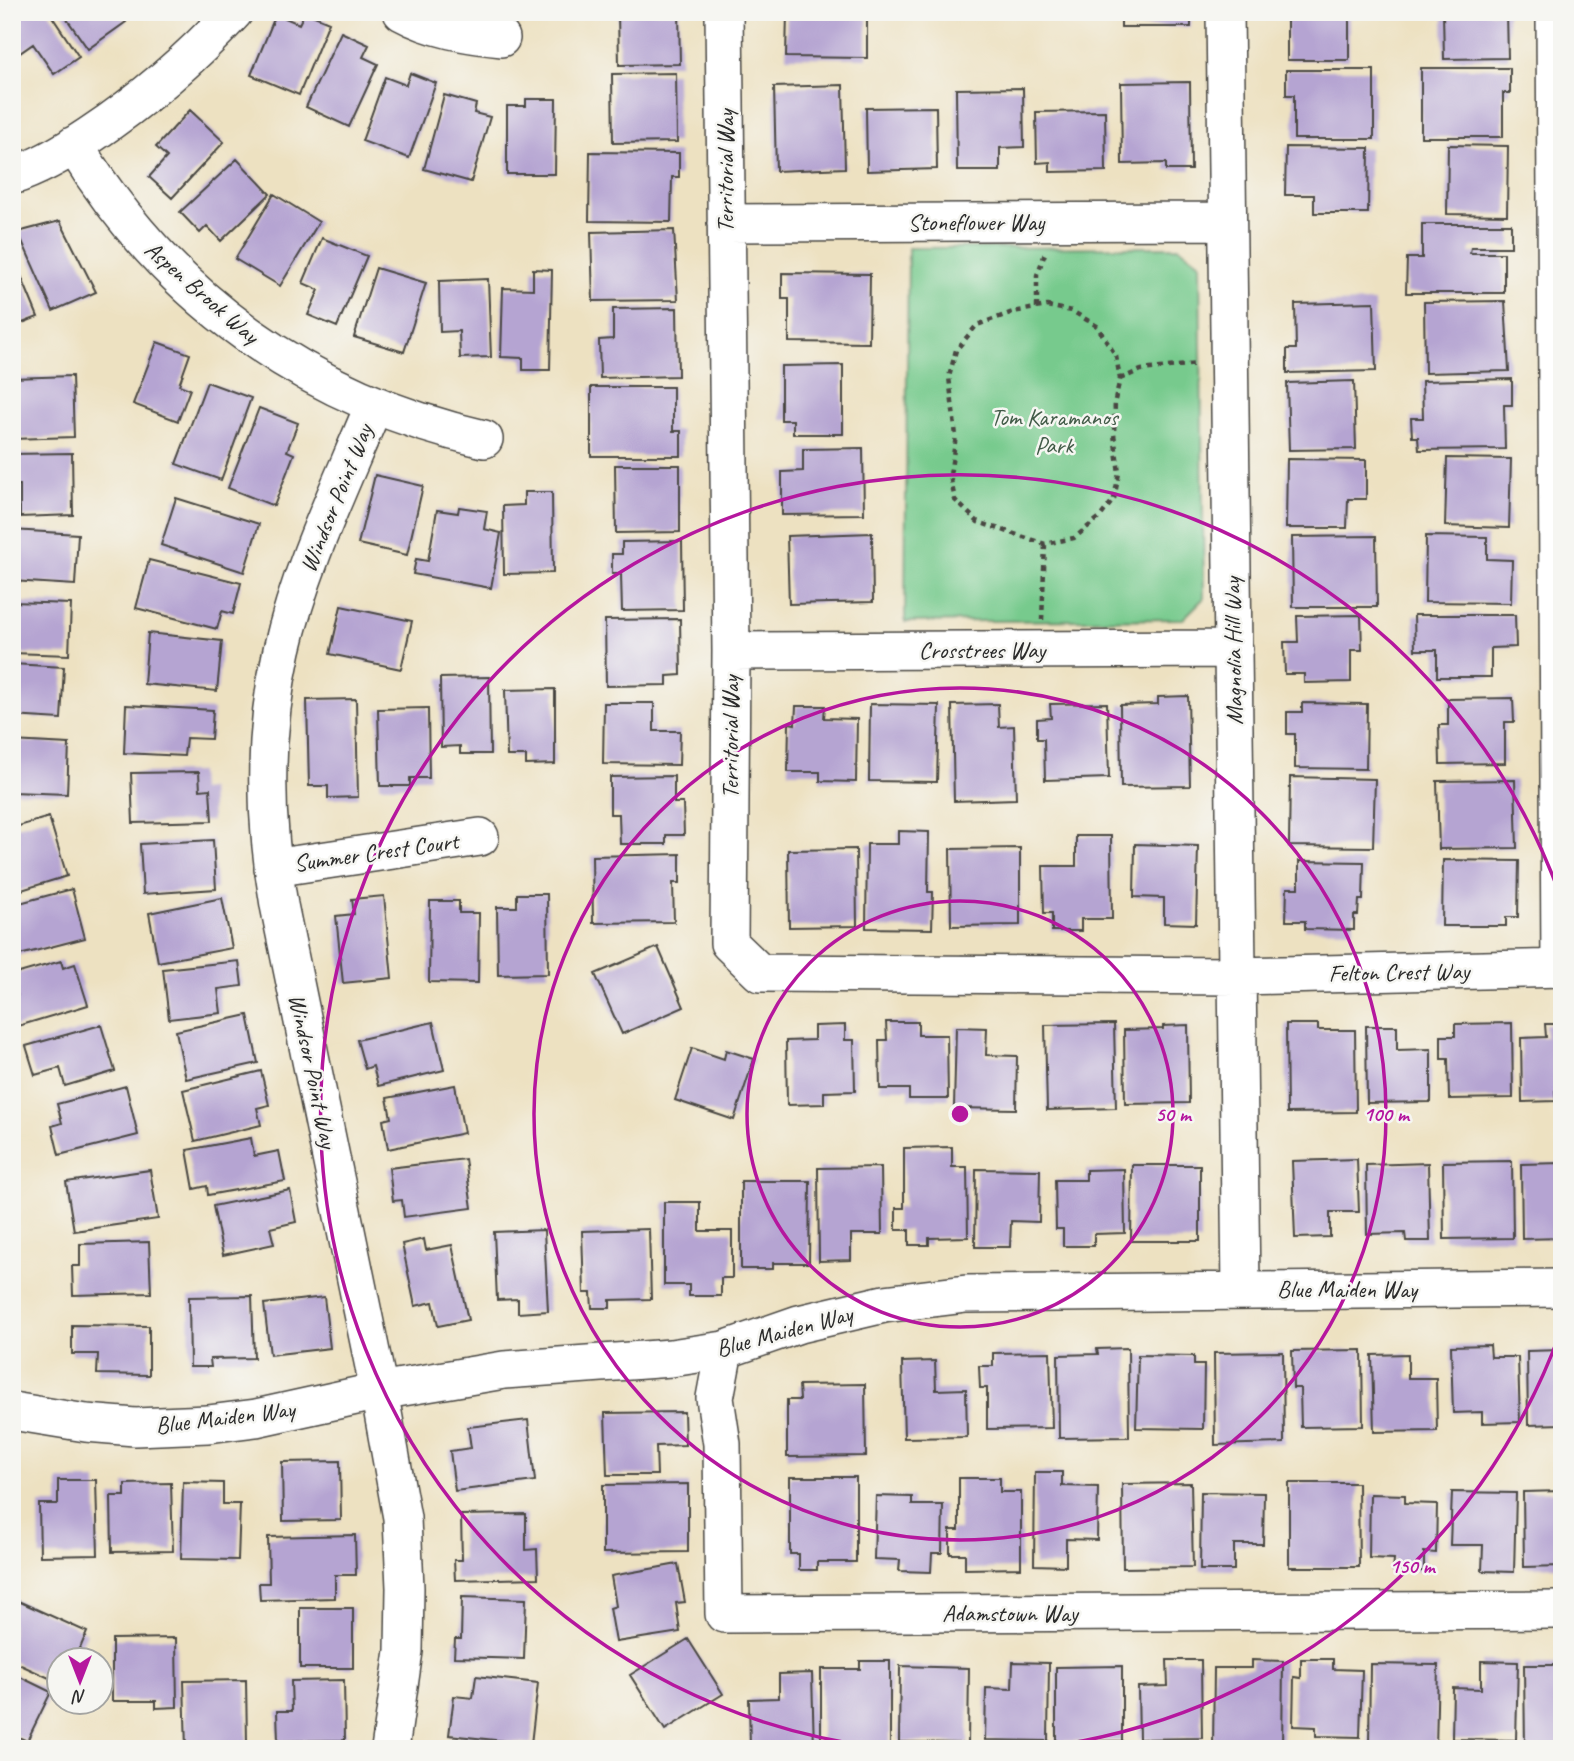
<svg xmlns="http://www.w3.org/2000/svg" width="1574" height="1761" font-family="Caveat,sans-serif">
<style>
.green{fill:#77ca8d;stroke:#517a5c;stroke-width:2}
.building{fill:#b5a4d2}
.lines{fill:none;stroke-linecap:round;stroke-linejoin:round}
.minor-casing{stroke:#484642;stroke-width:40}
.path{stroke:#484642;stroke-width:4.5;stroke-dasharray:5 5;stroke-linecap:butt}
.minor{stroke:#fff;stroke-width:37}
.ring{fill:none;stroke:#b5179e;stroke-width:3.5}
.labels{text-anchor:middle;stroke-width:5;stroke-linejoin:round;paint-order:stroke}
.street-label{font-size:24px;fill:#2b2b2b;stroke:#f6f6f2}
.park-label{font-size:24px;fill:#425b48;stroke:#f6f6f2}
.centre{fill:#b5179e;stroke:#f6f6f2;stroke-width:3.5}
.ring-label{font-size:21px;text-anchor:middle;font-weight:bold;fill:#b5179e;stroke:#f6f6f2;stroke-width:5;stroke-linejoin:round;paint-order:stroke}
</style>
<rect width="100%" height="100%" fill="#f6f6f2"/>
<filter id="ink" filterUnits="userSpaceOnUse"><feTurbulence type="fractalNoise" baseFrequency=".0143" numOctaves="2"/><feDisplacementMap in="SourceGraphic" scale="14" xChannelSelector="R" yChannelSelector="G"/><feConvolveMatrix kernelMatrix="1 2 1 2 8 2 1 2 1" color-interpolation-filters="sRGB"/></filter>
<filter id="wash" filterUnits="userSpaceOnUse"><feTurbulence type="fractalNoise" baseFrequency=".00686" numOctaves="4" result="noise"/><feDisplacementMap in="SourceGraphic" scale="28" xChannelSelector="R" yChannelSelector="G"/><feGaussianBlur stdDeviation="1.57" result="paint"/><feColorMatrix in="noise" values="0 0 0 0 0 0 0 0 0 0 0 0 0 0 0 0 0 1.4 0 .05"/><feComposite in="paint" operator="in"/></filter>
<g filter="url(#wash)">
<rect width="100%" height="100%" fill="#ede1c1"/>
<path class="green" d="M1179 247 1200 263 1204 598 1183 619 905 622 908 248Z"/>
<g id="blocks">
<path class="building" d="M12 12H49L79 57 54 74 33 44 17 55 12 48Z
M62 12H119L126 22 88 49Z
M305 12 329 22 299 95 251 75 276 14 299 24Z
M618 12H679L680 64 619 65Z
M787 12H867V58L786 57Z
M1031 12H1101L1100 22 1030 16Z
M1121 12H1191V27H1121Z
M1287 12H1349V60H1287Z
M1443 12H1507L1508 58 1444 59Z
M341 32 369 45 363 57 378 64 349 127 306 107Z
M1421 68H1510V93H1503V137H1421Z
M1286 70H1374V139H1294V95H1286Z
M410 73 436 83 409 158 362 141 385 77 406 85Z
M676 73 677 142 613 143 612 74Z
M1190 82 1191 170H1166V163L1122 164 1121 83Z
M843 85 845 168 776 171 774 87Z
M1023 88 1024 147 1000 148V171H957L956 89Z
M444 95 476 104 474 113 490 117 471 182 424 169Z
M526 99H556L555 174H507V106H526Z
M936 107 937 169 867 171 866 108Z
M190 110 224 142 172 198 149 177 167 157 156 147Z
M1105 111 1106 171 1050 172V162L1037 163 1036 112Z
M1448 145 1508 146 1507 215 1447 214Z
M1286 147 1369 148 1368 213H1314V195H1285Z
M590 152 679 153V177H672L671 222 589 221Z
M237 159 270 194 221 241 207 226 200 233 180 212Z
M274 194 319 222 280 286 235 259Z
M60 221 96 292 53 311 18 232Z
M1422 224H1511V247H1471L1470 253H1504V293H1406L1407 258H1422Z
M674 230 678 300 593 301 591 232Z
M322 238 367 256 337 327 308 315 319 290 303 283Z
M12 254 38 317 12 327Z
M376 268 426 283 404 352 354 337Z
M533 269 552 270 550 370H523V358L501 357 503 288 533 289Z
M782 273 870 274 869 343 789 342V299H782Z
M488 279 491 357 460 358 459 331 440 332 439 281Z
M1505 301 1509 371 1425 373 1424 302Z
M1374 302 1376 371 1287 373V349H1296L1295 304Z
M677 308 678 376 600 378 599 340 613 339V309Z
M157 342 190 354 179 385 190 389 178 421 133 404Z
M843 365V434H793V420H781V366Z
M72 376 74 437 12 439V378Z
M1512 379V405H1504L1505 449 1419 450 1418 437H1412L1411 418H1423L1422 381Z
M1354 381 1356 449 1289 450 1287 383Z
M207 382 251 398 221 480 176 464Z
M591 387H673V431H681V456H591Z
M259 408 298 423 287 451 294 454 274 506 228 488Z
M863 448 864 514 782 515V472L803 471V449Z
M72 453 73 515 20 517V485H12V454Z
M1447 458 1511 459 1509 528 1445 526Z
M1287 459 1366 460V499H1348L1347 528H1286Z
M615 465H680V532L616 533Z
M375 475 423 486 407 555 358 544Z
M524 492H552L553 573 504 574 503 506 524 505Z
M176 498 259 524 244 572 161 545Z
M459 507 487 511 484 529 501 533 491 588 413 574 416 559 428 561 437 510 458 513Z
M12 530 78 534 75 585 12 581Z
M872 533 873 602 789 604 787 536Z
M1376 536 1377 607H1293L1292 537Z
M1426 536 1487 537V559L1512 560 1511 603 1425 602Z
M682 541 683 610 622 611 621 574H612V554H622V542Z
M149 560 241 583 233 614 222 611 217 629 136 608Z
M12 602 71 604 69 655 12 653Z
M341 606 412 621 401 669 330 654Z
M1361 615 1362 650H1351V682L1304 683V674H1285L1284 642H1298L1297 616Z
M1414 615H1515L1516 647 1491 648V677H1437V650H1415Z
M680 619 681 675 667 676V685L606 686 605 620Z
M148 633 222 641 217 691 144 684Z
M12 664 64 667 61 719 12 716Z
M489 677 490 754H460V746L441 747 440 678Z
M555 689V764L526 765V756H507L505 690Z
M1188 696 1190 786 1121 787 1120 705 1158 704V697Z
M1513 698 1514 722H1505V763L1440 764 1439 725H1448V699Z
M356 699 358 797 328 798V786H309L307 700Z
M604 703H654V731H680L679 765 603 764Z
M1107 703 1109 778 1045 780 1044 739H1037V719L1051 718 1050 704Z
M1302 703 1367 704 1366 769 1295 768V734H1287V712H1302Z
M870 704 939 705 937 782 869 781Z
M998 704 999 727 1014 726 1016 799 954 801 952 705Z
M126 705 213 710 211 739 186 738 184 756 124 753Z
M796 706H825L824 718 857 719 856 782 820 781V772H788L789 723 795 724Z
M428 708 429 778H410V786H380L378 709Z
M12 741 69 744 67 794 12 792Z
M199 772 200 790 210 789 212 821 133 823 131 773Z
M674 776V803H683L684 835H666V844H620L619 814H610V777Z
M1290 777 1375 779 1373 847 1289 846Z
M1515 780 1517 848 1439 849 1437 781Z
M49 817 67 876 12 893V828Z
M898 831 929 832 928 892H933L932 929 866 928 867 844H898Z
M1076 836H1111L1112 919H1081V931H1052V913H1044L1043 866H1076Z
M213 840 216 889 143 894 140 844Z
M1135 844 1198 846 1196 924 1164 923V898L1134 897Z
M1020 848V925L951 926 950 849Z
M856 849 857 926 789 927 788 850Z
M680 854V883H673L674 922 593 923 592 856Z
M1443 860 1519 861 1518 917H1506V926H1442Z
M1299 861 1364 862 1363 900H1359L1358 915H1354V930L1305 929V921H1286L1287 888H1299Z
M72 889 85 938 12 957V905Z
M517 894H547L548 974 498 975 497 907H517Z
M384 896 392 978 343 983 336 916 354 914 352 899Z
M222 898 232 948 158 962 149 913Z
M430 901H459V913H479L478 983 429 982Z
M658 947 684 1007 622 1034 595 974Z
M61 961 63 968 75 964 88 1005 15 1027 12 1018V997L17 995 12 991V975Z
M239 961 242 986 218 989 221 1013 169 1019 163 969Z
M248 1015 258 1063 186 1079 176 1031Z
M433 1022 444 1070 378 1086 373 1066 365 1069 357 1040Z
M886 1022H918V1035H947L948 1099H909V1089H880L879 1040H887Z
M1512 1023 1513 1098 1449 1099 1448 1059H1441V1036H1455V1024Z
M1114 1024 1116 1108 1047 1110 1045 1025Z
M1286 1024H1318V1030H1355L1356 1112 1287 1113Z
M1545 1024H1562V1091H1555L1556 1101 1522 1102 1521 1038 1546 1037Z
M101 1025 115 1071 65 1086 60 1068 35 1075 26 1046Z
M845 1025V1040H854L855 1091 824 1092V1104L787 1105 786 1041 814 1040V1026Z
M1188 1025 1189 1103 1125 1104 1124 1030 1163 1029V1026Z
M1366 1026H1397V1050L1431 1049V1102L1367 1103Z
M956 1027 987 1028 986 1055 1017 1056 1016 1109 954 1108Z
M692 1048 724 1059 726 1050 754 1059 734 1120 675 1100Z
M261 1071 269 1105 257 1108 261 1125 195 1141 183 1090Z
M455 1085 464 1133 388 1149 383 1120 391 1118 387 1098Z
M126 1086 138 1135 59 1155 52 1126 62 1123 57 1104Z
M251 1138 254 1156 279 1151 285 1181 208 1195 207 1186 194 1189 187 1150Z
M952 1147V1167H967L968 1237 929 1238V1245H909V1230H896V1208H904V1148Z
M465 1159 472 1208 404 1217 402 1200 393 1201 389 1168Z
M1357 1159 1359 1212H1330V1237L1295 1238 1292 1161Z
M1512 1161 1513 1238 1444 1239 1443 1162Z
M1428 1163 1430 1241H1406L1405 1233 1367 1234 1366 1165Z
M1562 1163V1238L1522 1239 1521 1164Z
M1132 1165H1200V1241H1131Z
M881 1167 882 1234H851V1260L819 1261 818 1168Z
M976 1169 1040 1170 1039 1222 1011 1221 1010 1247H975Z
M1124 1169 1125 1233 1094 1234V1246H1063V1229H1056L1055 1180H1086V1170Z
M150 1170 158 1219 74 1231 66 1182Z
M741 1181H810L809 1263H773V1269H741Z
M290 1190 296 1222 270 1228 274 1244 223 1255 213 1206Z
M664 1202H700V1231H732V1278H721V1296H689V1285H664Z
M649 1229 651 1299 610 1300V1308H592L591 1293H584L582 1231Z
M544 1230 548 1311 518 1313V1299L497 1300 494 1232Z
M424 1239 426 1250 452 1245 468 1320 438 1326 433 1302 415 1306 402 1244Z
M149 1242 151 1293 73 1295 72 1266H80V1244Z
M252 1296 254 1358 210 1359 211 1367H190L189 1297Z
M324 1297 330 1348 270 1355 264 1304Z
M72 1325 149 1326V1375L97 1374 98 1354H72Z
M1490 1345 1491 1357H1518L1520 1422 1482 1423V1412L1453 1413 1451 1346Z
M1128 1348 1129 1437 1059 1438 1058 1355 1098 1354 1097 1349Z
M1362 1350 1363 1426 1301 1427 1300 1388H1293L1292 1351Z
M1562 1350V1424L1528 1425 1527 1351Z
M1050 1352 1052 1428 987 1429V1388H980L979 1366H993V1353Z
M1283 1352 1284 1443 1215 1445 1214 1353Z
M1408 1354V1378H1436L1437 1431 1374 1432 1372 1355Z
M1138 1355 1194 1356V1365H1204L1203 1429 1136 1428Z
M935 1361 936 1390 966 1389 967 1437 904 1438 902 1362Z
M865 1384 866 1456 787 1457V1400H800L799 1385Z
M684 1412 685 1445 656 1446 657 1475H607L605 1413Z
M528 1420 535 1481 455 1491 450 1451 471 1448 468 1427Z
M340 1461 341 1520 283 1521 282 1462Z
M1035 1472H1062V1486L1098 1487 1097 1540 1066 1539V1566L1034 1565Z
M790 1477H856V1562H817V1570H799V1554H790Z
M959 1478H1000V1492H1021V1568L965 1569V1554H950V1530H959Z
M58 1480H96L98 1555 40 1556 39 1504H58Z
M183 1482 223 1483V1504H240L238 1560 181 1559Z
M171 1483 173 1551 112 1552 111 1496H125V1484Z
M1191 1483 1193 1567 1123 1568 1122 1484Z
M1289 1483H1358L1359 1567H1289Z
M688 1484V1552L603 1553V1485Z
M1562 1491V1566L1524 1567 1523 1492Z
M1201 1492 1264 1493 1263 1544H1234V1570H1200Z
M1452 1492 1516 1493 1514 1572 1482 1571 1483 1545H1450Z
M1370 1494 1405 1495V1503L1437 1504 1436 1553 1424 1552V1571H1393L1394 1559 1369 1558Z
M876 1496 912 1497V1505H943L942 1553H932L931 1572 899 1571 900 1560 874 1559Z
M526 1514V1550L537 1549 538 1578 455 1580 454 1560H462L461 1515Z
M355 1535 356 1575H335V1598L260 1600 259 1583H269L268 1537Z
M678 1564 685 1602 676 1603 680 1632 616 1642 610 1608 616 1606 611 1576Z
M462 1597 526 1599 524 1659 454 1657 455 1639H461Z
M16 1600 87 1632 75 1660H60V1683L12 1661V1607Z
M300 1608H353V1668H300Z
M176 1638 177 1707 156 1708V1701H112V1639Z
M688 1639 723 1694 665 1730 630 1675Z
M1301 1659H1333V1669L1362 1670 1360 1737 1316 1736V1727L1293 1726 1294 1677 1301 1678Z
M1167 1660H1201L1202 1738 1139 1739 1138 1687 1168 1686Z
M1252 1660 1283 1661 1282 1749H1213L1214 1668H1252Z
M860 1661H890V1749H821V1669H860Z
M1481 1661 1518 1662 1516 1740 1452 1739 1453 1688 1481 1689Z
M1013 1662 1049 1663 1048 1741 985 1740 986 1688 1012 1689Z
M1370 1664 1438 1665 1436 1749 1369 1748Z
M1524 1665H1562V1748H1525Z
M900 1666 969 1668 968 1743 899 1742Z
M1122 1666V1741H1056V1667Z
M12 1673 51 1692 27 1741 12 1734Z
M812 1673 814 1749H750L749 1699 779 1698V1674Z
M476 1676 538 1683 531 1744 449 1735 454 1696 473 1698Z
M246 1680 247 1743 206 1744V1749H186L184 1681Z
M344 1680 345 1740 278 1741 277 1711H292L291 1681Z"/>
</g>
</g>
<g filter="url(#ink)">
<use href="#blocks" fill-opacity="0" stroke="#484642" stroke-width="2"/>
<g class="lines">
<g class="minor-casing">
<path id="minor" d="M402 12C433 29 467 34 501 38
M724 12 731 651 729 943 760 973 1237 976 1562 968
M1225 12 1241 1290
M1555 12 1560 968
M74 145C168 299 308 399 484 439
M12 176C40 167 65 152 89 136 143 100 190 60 234 12
M726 223 1227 221
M374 405C341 485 301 566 282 650 263 734 264 820 279 905L379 1391 402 1518 405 1588 404 1651 390 1749
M731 651 1234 649
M273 868 480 837
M724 1350 715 1398 722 1444 724 1614 1562 1610
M12 1411 86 1423 135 1427 208 1424 256 1418 379 1391 504 1370 671 1358 724 1350 799 1324 884 1304 966 1294 1562 1288"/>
</g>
<path class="path" d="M1047 306 1072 311 1097 326 1116 356 1120 379 1115 400 1114 434 1119 473 1114 499 1100 517 1074 538 1045 544 978 522 955 500 950 475 956 436 949 377 956 350 977 325 1013 312Z
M1037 308V275L1046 251
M1120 379 1141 370 1197 364
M1042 620 1045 544"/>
<use href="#minor" class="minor"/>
</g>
</g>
<g class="ring">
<circle cx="960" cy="1114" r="213"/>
<circle cx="960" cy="1114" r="426"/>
<path d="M1560 1333A639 639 0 0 1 1038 1748M882 1748A639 639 0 1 1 1560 895"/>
</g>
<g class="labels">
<g class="street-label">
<text transform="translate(725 171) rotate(-90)" y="8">Territorial Way</text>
<text x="976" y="230">Stoneflower Way</text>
<text transform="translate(202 292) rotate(41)" y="8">Aspen Brook Way</text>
<text transform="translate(336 498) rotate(-68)" y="8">Windsor Point Way</text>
<text x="982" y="658">Crosstrees Way</text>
<text transform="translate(1233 651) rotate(-91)" y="8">Magnolia Hill Way</text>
<text transform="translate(730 737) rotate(-90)" y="8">Territorial Way</text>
<text transform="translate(376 852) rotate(-8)" y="8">Summer Crest Court</text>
<text transform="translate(1399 972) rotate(-1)" y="8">Felton Crest Way</text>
<text transform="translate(313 1071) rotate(78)" y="8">Windsor Point Way</text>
<text x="1347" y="1297">Blue Maiden Way</text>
<text transform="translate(784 1331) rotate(-15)" y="8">Blue Maiden Way</text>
<text transform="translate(225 1417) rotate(-7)" y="8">Blue Maiden Way</text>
<text x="1010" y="1621">Adamstown Way</text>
</g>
<g class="park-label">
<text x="1054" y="425">Tom Karamanos<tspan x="1054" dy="28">Park</tspan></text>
</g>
</g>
<circle cx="960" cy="1114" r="10" class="centre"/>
<g class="ring-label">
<text x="1173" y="1121">50 m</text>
<text x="1386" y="1121">100 m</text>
<text x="1412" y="1573">150 m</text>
</g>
<rect width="1574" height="1761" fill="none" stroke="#f6f6f2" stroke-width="42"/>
<g transform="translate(80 1681) rotate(180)"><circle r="33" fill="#f6f6f2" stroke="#a5a5a2" stroke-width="2"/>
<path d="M0-5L12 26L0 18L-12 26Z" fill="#b5179e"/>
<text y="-10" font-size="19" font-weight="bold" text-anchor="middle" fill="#2b2b2b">N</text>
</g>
</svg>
